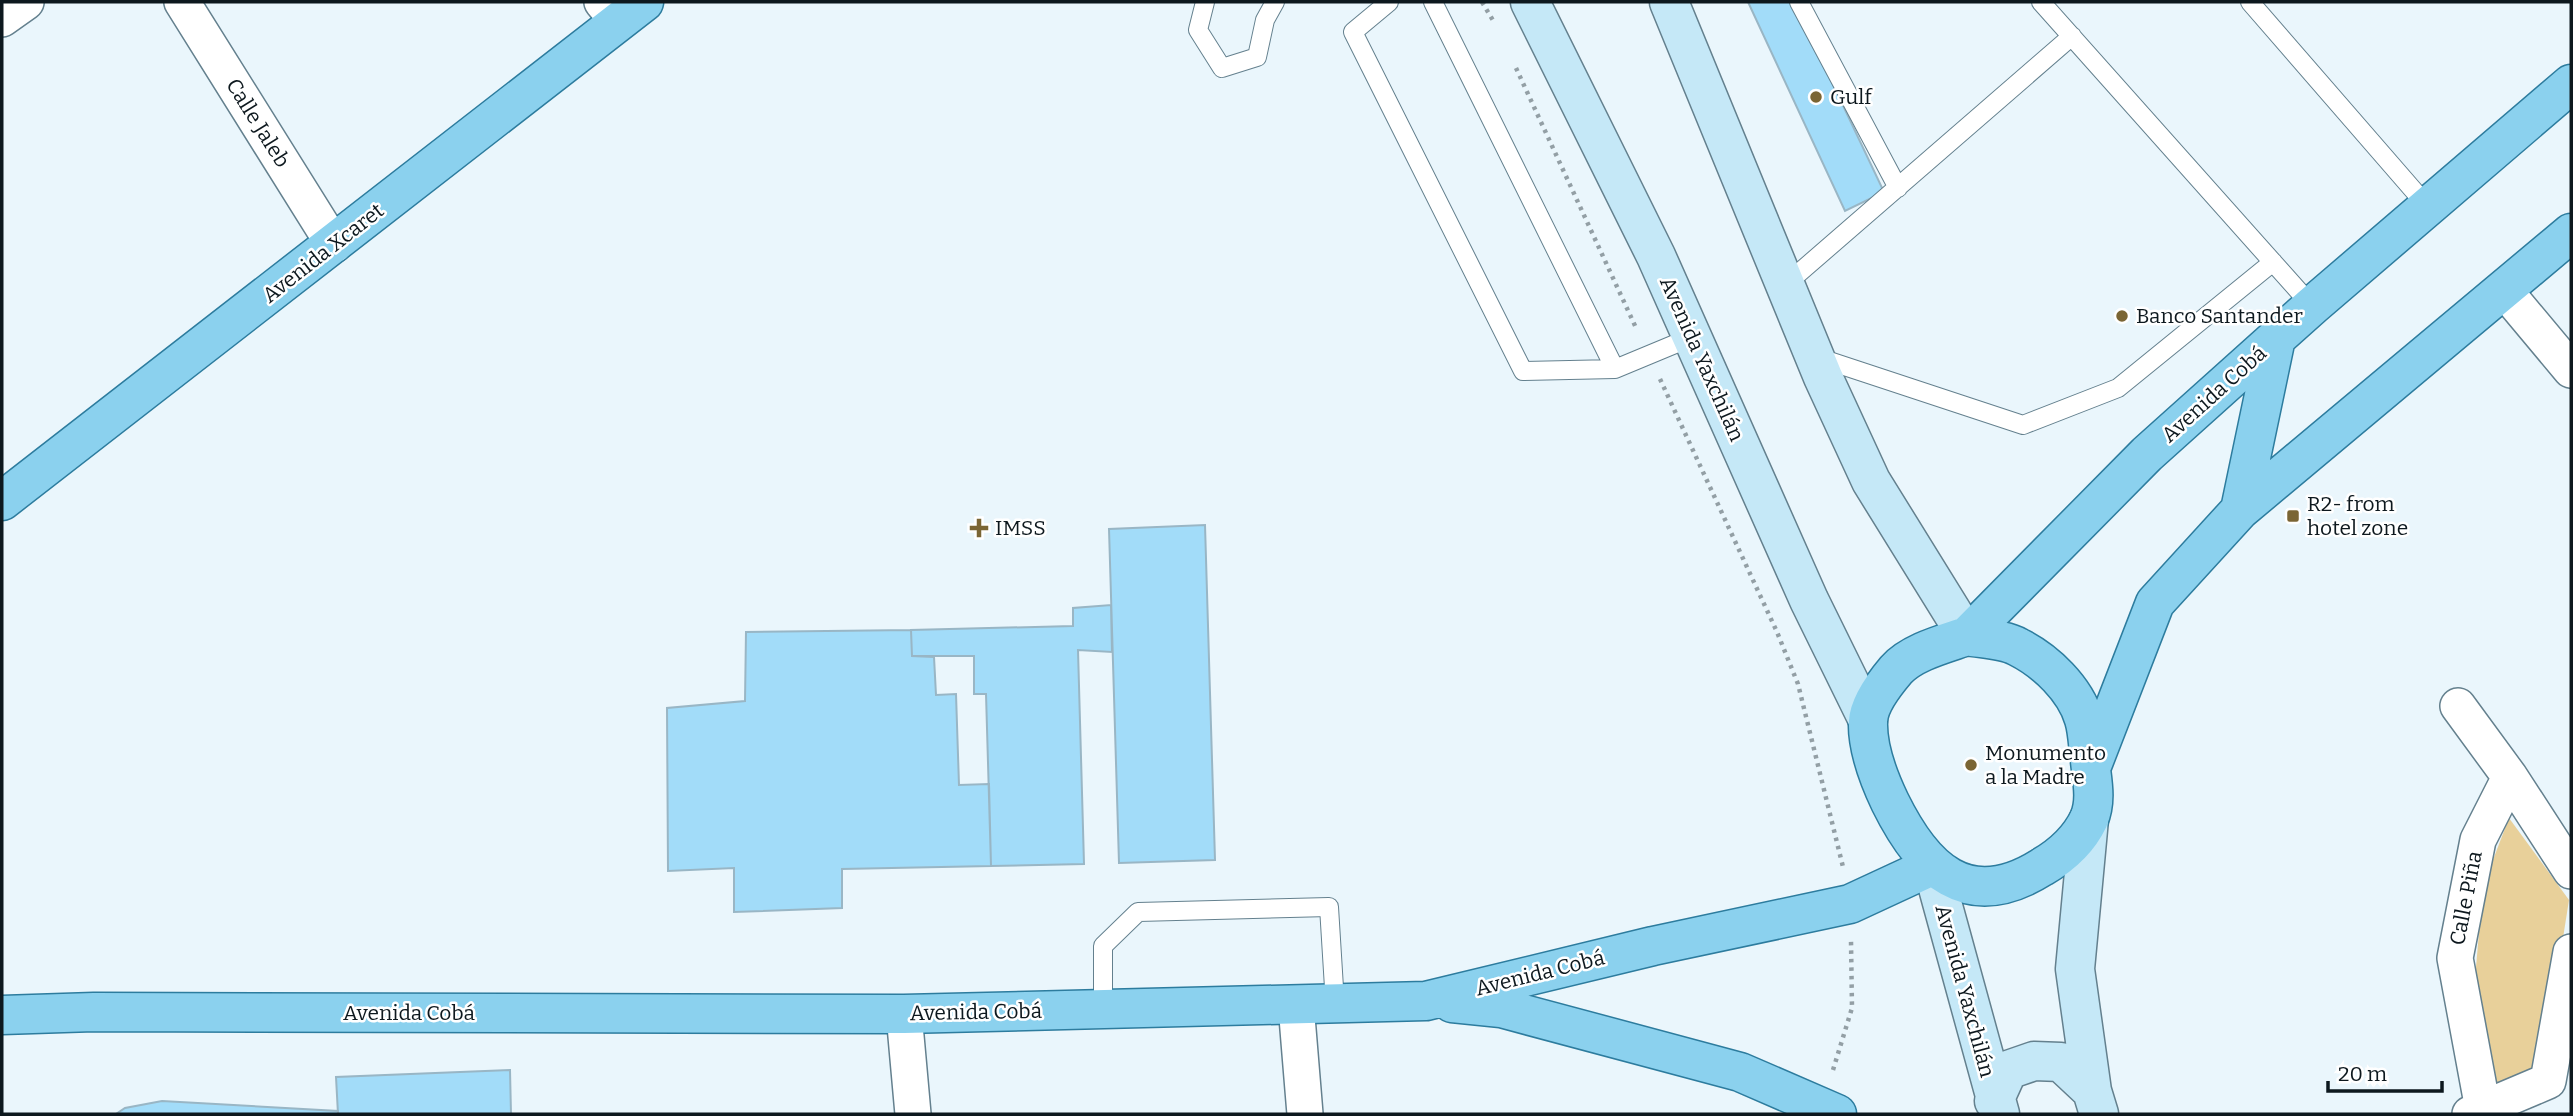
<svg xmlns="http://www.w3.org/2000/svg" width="2573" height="1116" font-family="Bitter,serif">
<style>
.green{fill:#e8d09a}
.building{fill:#a2dcf9;stroke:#99b6c5;stroke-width:2}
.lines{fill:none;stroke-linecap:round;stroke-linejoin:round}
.service-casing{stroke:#64808e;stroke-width:20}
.minor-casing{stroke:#64808e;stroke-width:38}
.secondary-casing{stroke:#64808e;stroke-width:41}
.primary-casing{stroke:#2d7c9e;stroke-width:41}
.path{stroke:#939fa5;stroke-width:4.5;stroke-dasharray:3.5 5;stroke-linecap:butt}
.service{stroke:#fff;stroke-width:18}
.minor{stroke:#fff;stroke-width:35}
.secondary{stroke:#c5e8f7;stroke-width:38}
.primary{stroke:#8bd1ee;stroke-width:38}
.poi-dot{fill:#7a6534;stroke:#fff;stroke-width:2.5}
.labels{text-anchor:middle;stroke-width:5;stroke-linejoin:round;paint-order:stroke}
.poi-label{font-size:21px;fill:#0d181e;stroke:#fff;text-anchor:start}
.street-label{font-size:21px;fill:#0d181e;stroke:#fff}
</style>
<rect width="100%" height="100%" fill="#eaf6fc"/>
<path class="green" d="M2509 818 2569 900 2542 1071 2496 1092 2473 1002 2483 886Z"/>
<path class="building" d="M1748 2H1794L1884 192 1845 211Z
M1205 525 1215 860 1119 863 1109 529Z
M1111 605 1112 652 1078 650 1084 864 991 866 986 694H974V656H912L911 630 1073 626V608Z
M911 630 912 656 934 657 936 695 956 694 959 785 989 784 991 866 842 869V908L734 912V868L668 871 667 708 745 701 746 632Z
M510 1070 511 1114H338L336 1077Z
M162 1101 338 1111V1114H116L125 1108Z"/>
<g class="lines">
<g class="service-casing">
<path id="service" d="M1205 2 1198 30 1222 68 1257 57 1265 20 1275 2
M1389 2 1353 32 1523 371 1615 369 1692 337
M1433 2 1615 369
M1799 2 1898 188
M2041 2 2312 306
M2250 2 2428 207
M1785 285 2072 36
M1817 357 2023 425 2118 388 2273 262
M1103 1010V946L1138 912 1329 907 1335 1004"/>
</g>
<g class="minor-casing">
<path id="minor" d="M182 2 334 245
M602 2 618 21
M2 19 26 2
M2505 291 2571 370
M2458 706 2510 777 2571 871
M1296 1005 1305 1114
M904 1014 913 1114
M2483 1109 2455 958 2478 840 2510 777
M2470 1114 2548 1081 2571 952"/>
</g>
<g class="secondary-casing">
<path id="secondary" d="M1530 2 1656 256 1809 600 1868 720
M1669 2 1823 377 1871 481 1967 636
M2089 819 2075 969 2092 1091 2099 1114
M1932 866 2000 1114
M1994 1101 2008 1070 2034 1061 2061 1062 2092 1091"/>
</g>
<g class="primary-casing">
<path id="primary" d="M2 501 644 2
M2240 510 2276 338
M1967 636 2147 454 2312 306 2571 84
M1967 636C1982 639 2004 639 2018 647 2046 661 2075 689 2084 719 2088 732 2088 748 2090 761 2092 780 2097 800 2089 819 2079 840 2061 856 2042 867 1967 914 1923 869 1890 802 1879 779 1867 748 1868 721 1869 704 1885 683 1896 670 1912 652 1944 644 1967 636Z
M2093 763 2155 603 2240 510 2571 233
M1452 1003 1501 1008 1740 1072 1837 1114
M2 1015 94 1012 904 1014 1426 1001 1653 946 1850 904 1932 866"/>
</g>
<path class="path" d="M1482 2 1494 22
M1516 68 1637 330
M1660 379 1777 632 1798 684 1843 867
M1833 1070 1852 1008 1851 941"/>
<use href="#service" class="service"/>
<use href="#minor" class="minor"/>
<use href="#secondary" class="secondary"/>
<use href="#primary" class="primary"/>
</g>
<g class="poi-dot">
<circle cx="1816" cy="97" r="7"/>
<circle cx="2122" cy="316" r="7"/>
<rect x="2286" y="509" width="14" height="14" rx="3.5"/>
<path d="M975.5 517.5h7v7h7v7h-7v7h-7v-7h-7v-7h7z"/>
<circle cx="1971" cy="765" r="7"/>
</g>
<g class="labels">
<g class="poi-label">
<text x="1830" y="104">Gulf</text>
<text x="2136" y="323">Banco Santander</text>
<text x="2307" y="511">R2- from<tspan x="2307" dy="24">hotel zone</tspan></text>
<text x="995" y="535">IMSS</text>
<text x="1985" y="760">Monumento<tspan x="1985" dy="24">a la Madre</tspan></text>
</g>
<g class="street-label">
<text transform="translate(258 123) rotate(58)" y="7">Calle Jaleb</text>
<text transform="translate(323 253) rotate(-38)" y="7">Avenida Xcaret</text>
<text transform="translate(1702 359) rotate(66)" y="7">Avenida Yaxchilán</text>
<text transform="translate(2214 394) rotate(-42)" y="7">Avenida Cobá</text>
<text transform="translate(2466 898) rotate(-79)" y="7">Calle Piña</text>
<text transform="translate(1540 973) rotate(-14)" y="7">Avenida Cobá</text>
<text transform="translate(1965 991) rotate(75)" y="7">Avenida Yaxchilán</text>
<text transform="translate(976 1012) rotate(-1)" y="7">Avenida Cobá</text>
<text x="409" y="1020">Avenida Cobá</text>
</g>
</g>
<rect width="2573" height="1116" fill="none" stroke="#0d181e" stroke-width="7"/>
<path d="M2328 1081v10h114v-10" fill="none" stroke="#0d181e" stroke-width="3.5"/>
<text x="2338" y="1081" font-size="21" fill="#0d181e" stroke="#ffffff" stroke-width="5" paint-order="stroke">20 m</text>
</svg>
